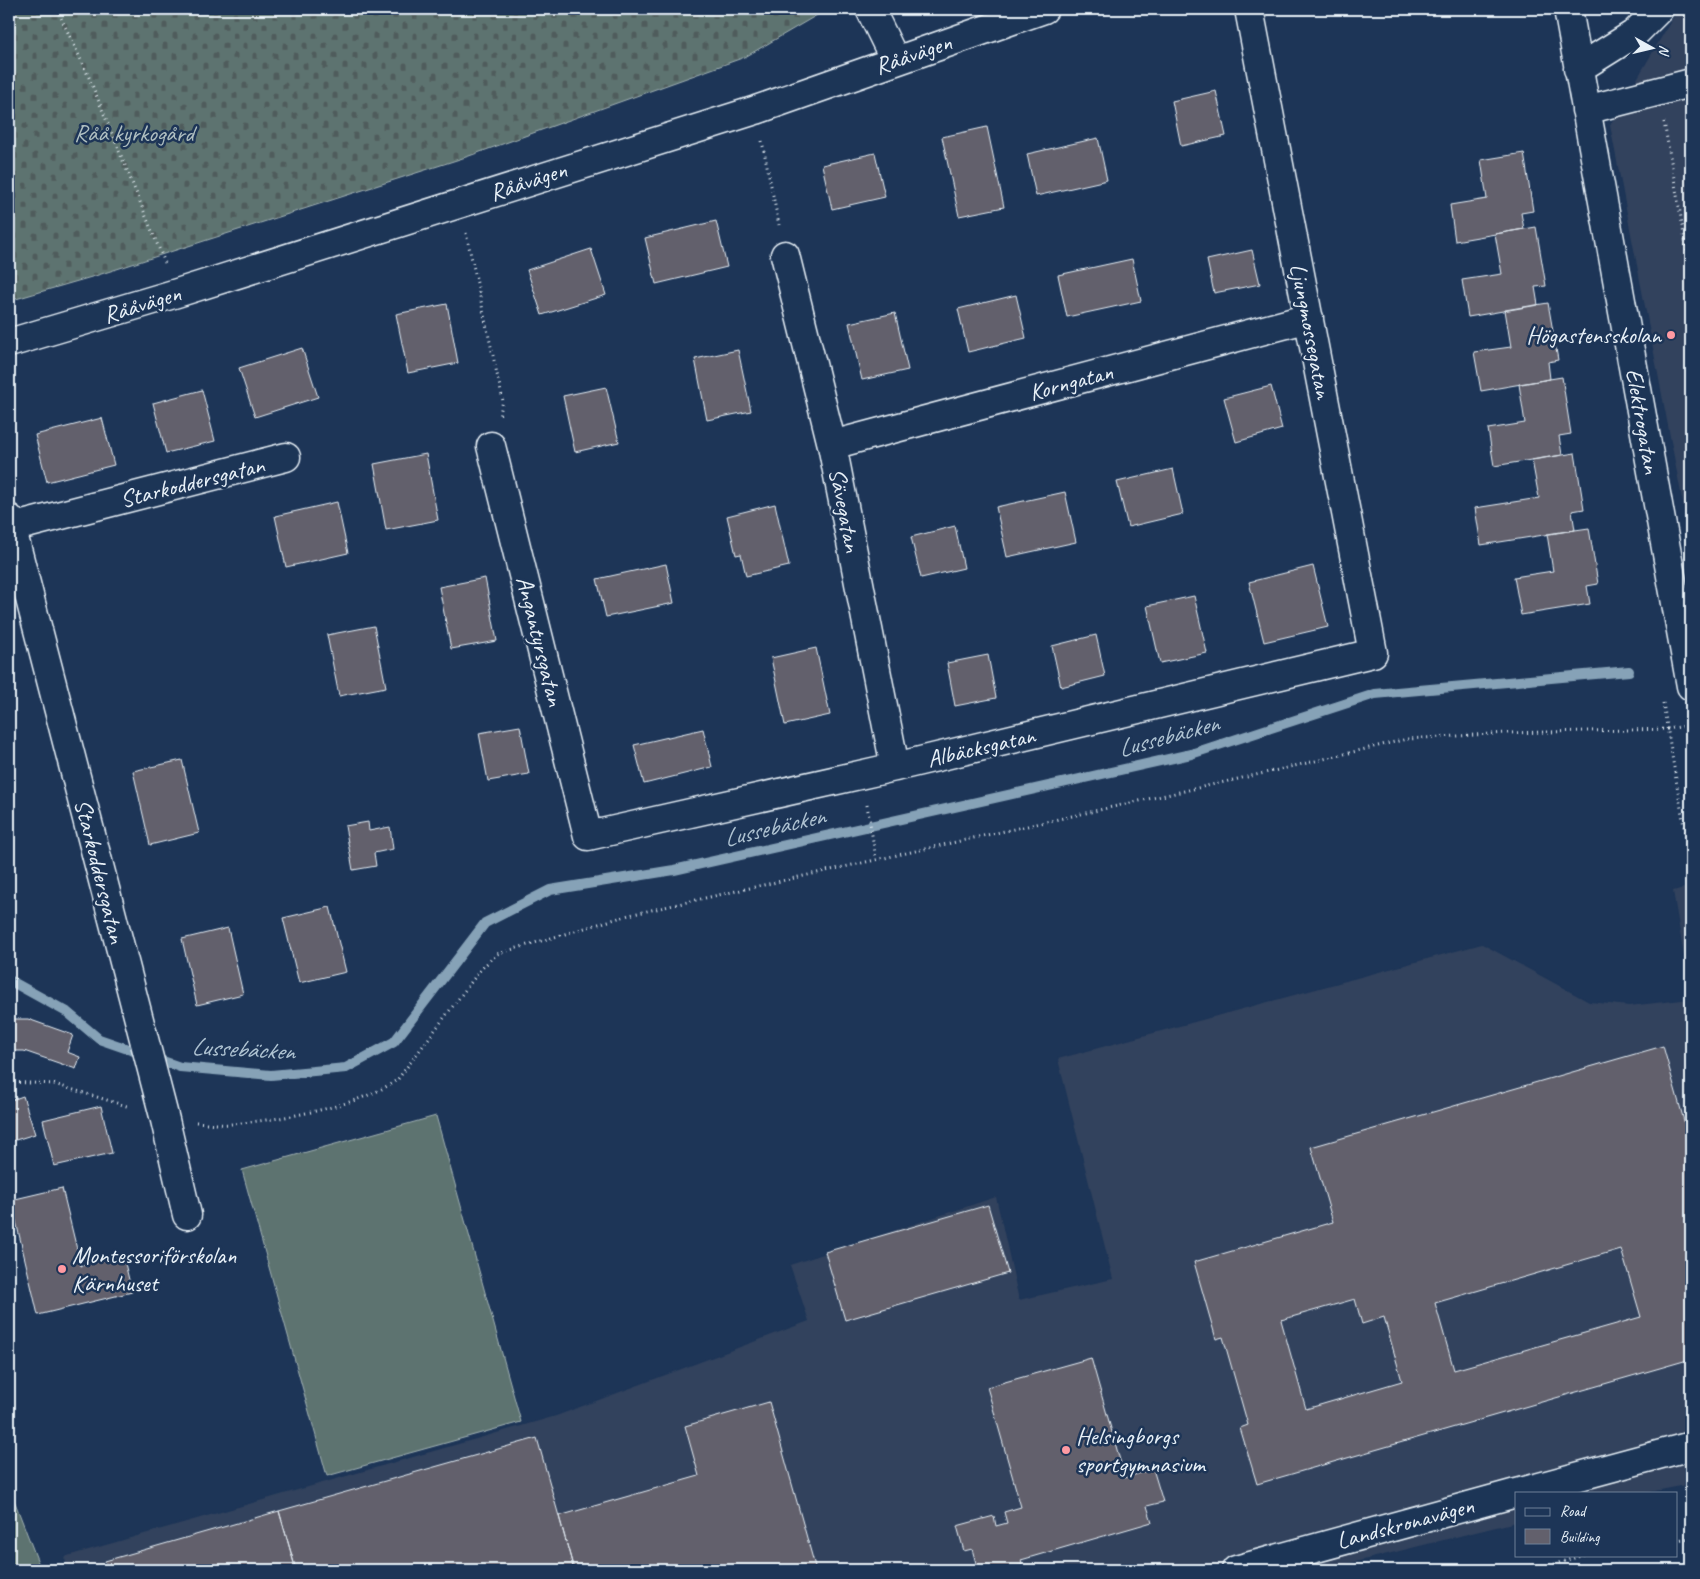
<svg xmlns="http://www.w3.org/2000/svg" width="1700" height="1579" font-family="Caveat,sans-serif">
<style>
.built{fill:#32425d}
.grass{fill:#5d736f;stroke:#a2b2b4}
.cemetery{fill:url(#cemetery-stones);stroke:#a2b2b4}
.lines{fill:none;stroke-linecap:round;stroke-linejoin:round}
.stream{stroke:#86a2b7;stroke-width:10}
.building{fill:#62606c;stroke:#e8f1f8;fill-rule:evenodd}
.minor-casing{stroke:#e8f1f8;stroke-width:31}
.path{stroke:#e8f1f8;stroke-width:3;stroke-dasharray:1 4;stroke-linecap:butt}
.minor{stroke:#1d3557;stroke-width:28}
.poi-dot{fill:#ff9aa2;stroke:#1d3557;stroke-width:2}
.labels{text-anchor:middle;stroke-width:5;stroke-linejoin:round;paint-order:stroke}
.street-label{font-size:24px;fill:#e8f1f8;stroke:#1d3557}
.park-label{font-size:24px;fill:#b0bfc1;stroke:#1d3557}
.poi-label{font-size:24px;fill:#e8f1f8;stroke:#1d3557;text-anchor:start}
.water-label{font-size:25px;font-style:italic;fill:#afc3d2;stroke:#1d3557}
</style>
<defs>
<pattern id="cemetery-stones" width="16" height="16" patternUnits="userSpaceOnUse" patternTransform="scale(1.25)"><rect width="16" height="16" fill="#5d736f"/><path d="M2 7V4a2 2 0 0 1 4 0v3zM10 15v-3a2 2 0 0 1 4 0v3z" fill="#505b5b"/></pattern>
</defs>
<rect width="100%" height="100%" fill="#1d3557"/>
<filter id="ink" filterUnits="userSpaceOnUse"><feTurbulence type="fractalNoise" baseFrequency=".02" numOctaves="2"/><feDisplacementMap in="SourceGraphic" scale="10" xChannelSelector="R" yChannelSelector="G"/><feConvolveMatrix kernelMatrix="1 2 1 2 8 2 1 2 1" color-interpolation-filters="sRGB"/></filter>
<g filter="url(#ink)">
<path class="built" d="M1678 9H1691V545L1610 125Z
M1691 886V998L1673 891Z
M1482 944 1589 1002 1629 1006 1691 999V1484L1645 1493H1516V1522L1323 1570H69L64 1557 556 1416 809 1321 790 1265 996 1197 1019 1300 1113 1279 1058 1059Z"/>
<path class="grass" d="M436 1116 521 1422 327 1476 242 1170Z
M9 1487 41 1570H9Z"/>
<path class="cemetery" d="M9 9H823L824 11 745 57 469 156 95 276 9 301Z"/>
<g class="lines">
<path class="stream" d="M9 980 67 1012 99 1039 180 1067 271 1075 346 1068 394 1042 485 923 550 890 674 870 1191 754 1375 694 1629 671"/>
</g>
<path class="building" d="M1216 91 1226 136 1181 146 1172 101Z
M987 127 1004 207 959 216 942 137Z
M1098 138 1107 180 1036 196 1027 154Z
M875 153 885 197 832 209 822 165Z
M1524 153 1533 211 1521 213 1524 229 1455 241 1450 205 1487 199 1481 160Z
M716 221 727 267 656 284 645 238Z
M1536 227 1546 286 1535 287 1538 305 1468 317 1462 280 1502 274 1495 234Z
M591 249 606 295 542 315 527 270Z
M1252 250 1260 284 1214 293 1207 260Z
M1132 259 1141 301 1067 317 1058 275Z
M1016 295 1026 338 968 352 958 309Z
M1548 303 1558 360 1548 362 1550 379 1481 391 1474 352 1511 347 1505 310Z
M447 304 458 363 408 373 396 314Z
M895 313 908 370 862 380 849 323Z
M302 348 318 397 255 417 239 368Z
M738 350 751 411 707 420 695 359Z
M1562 377 1571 434 1559 436 1562 455 1494 466 1488 429 1525 423 1519 384Z
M1271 386 1282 429 1236 442 1224 398Z
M606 387 619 442 575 452 563 396Z
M202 390 215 441 166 453 153 403Z
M102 418 114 465 47 482 35 435Z
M1575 453 1584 509 1572 511 1575 530 1481 545 1475 508 1539 498 1532 460Z
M426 454 438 520 386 530 374 464Z
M1173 469 1183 514 1128 527 1117 482Z
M1065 492 1076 542 1007 557 996 507Z
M337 502 348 553 286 567 275 516Z
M775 504 789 566 746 576 741 554 736 555 727 516Z
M955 526 964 568 921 578 911 537Z
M1589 528 1598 584 1587 586 1590 604 1521 615 1514 577 1553 571 1547 534Z
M666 564 674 603 606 617 597 579Z
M1313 566 1328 627 1264 642 1249 582Z
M485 578 497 641 451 649 439 587Z
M1194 596 1207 653 1160 663 1147 606Z
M374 626 386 687 339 696 327 635Z
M1096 635 1105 676 1061 687 1052 646Z
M9 646 15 673 9 675Z
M816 648 830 715 785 725 771 658Z
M988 655 996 698 955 706 947 663Z
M520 726 529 774 488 781 479 733Z
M703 729 712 767 644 784 634 745Z
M182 760 199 833 150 845 133 771Z
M368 822 369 831 390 827 393 849 374 853 376 866 353 870 345 826Z
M330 907 346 972 299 983 283 918Z
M228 928 243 994 197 1005 182 939Z
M9 1019H28L73 1035 67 1052 80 1057 76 1069 24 1051H9Z
M1663 1046 1691 1146V1359L1257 1484 1240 1428 1248 1425 1223 1337 1216 1339 1194 1262 1333 1222 1311 1147ZM1621 1249 1641 1317 1454 1370 1435 1303ZM1355 1299 1362 1324 1384 1317 1402 1381 1306 1409 1281 1320Z
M23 1096 35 1134 9 1142V1101Z
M101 1106 112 1153 54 1166 43 1120Z
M62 1188 81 1266 123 1255 132 1292 38 1315 11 1200Z
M988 1205 1008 1273 845 1320 825 1252Z
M1091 1358 1125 1478 1153 1469 1163 1502 1147 1506 1152 1522 1021 1560 1022 1565 1002 1570H992V1568L978 1570 972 1549 964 1551 957 1526 994 1516 996 1526 1007 1523 1004 1512 1021 1507 987 1387Z
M769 1402 816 1570H574L559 1516 699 1476 685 1426Z
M537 1438 574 1570H426L425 1568 417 1570H296L279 1511Z
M279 1511 296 1570H108L105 1561Z"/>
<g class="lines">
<g class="minor-casing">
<path id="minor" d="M870 9 895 60
M1568 9 1691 686
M1578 69 1634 34 1659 9
M1586 110 1691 83
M785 255 832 445 895 767
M9 343 177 293 756 110 1044 9
M832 445 1309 318
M491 446 588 836 895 767 1373 653 1249 9
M9 518 165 1120 187 1215
M11 528 286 457
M1517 1493 1691 1446
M1236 1570 1516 1493"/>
</g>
<path class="path" d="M57 9 88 75 165 263
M1664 122 1691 274
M762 141 779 225
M466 233 503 401 499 417
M1663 703 1691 867
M867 805 876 859
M9 1082 54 1084 130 1107
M196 1122C208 1123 220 1125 231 1124 277 1120 361 1107 398 1079L481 969 497 954 629 915 1278 770 1407 739 1508 733 1668 729 1691 725
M1676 1540 1691 1538
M1535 1570 1584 1555"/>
<use href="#minor" class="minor"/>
</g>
</g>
<g class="poi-dot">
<circle cx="1671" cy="335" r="5"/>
<circle cx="62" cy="1269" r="5"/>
<circle cx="1066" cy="1450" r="5"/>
</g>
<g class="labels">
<g class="street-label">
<text transform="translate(913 54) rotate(-19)" y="8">Rååvägen</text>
<text transform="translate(528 181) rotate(-18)" y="8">Rååvägen</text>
<text transform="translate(142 304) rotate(-17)" y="8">Rååvägen</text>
<text transform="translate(1311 331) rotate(79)" y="8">Ljungmossegatan</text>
<text transform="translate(1071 382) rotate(-15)" y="8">Korngatan</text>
<text transform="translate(1643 421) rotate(80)" y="8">Elektrogatan</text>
<text transform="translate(192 482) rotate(-14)" y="8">Starkoddersgatan</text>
<text transform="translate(845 510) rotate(79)" y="8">Sävegatan</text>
<text transform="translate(540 641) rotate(76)" y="8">Angantyrsgatan</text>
<text transform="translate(981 747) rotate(-13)" y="8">Albäcksgatan</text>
<text transform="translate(100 871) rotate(76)" y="8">Starkoddersgatan</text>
<text transform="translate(1405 1523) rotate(-15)" y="8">Landskronavägen</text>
</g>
<g class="park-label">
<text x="134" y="141">Råå kyrkogård</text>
</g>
<g class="poi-label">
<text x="1661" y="343" text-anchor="end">Högastensskolan</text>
<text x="72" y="1263">Montessoriförskolan<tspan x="72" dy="28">Kärnhuset</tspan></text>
<text x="1076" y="1444">Helsingborgs<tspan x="1076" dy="28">sportgymnasium</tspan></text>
</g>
<g class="water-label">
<text transform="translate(1168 735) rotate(-15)" y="9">Lussebäcken</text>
<text transform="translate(774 826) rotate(-13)" y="9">Lussebäcken</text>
<text transform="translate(243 1048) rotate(3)" y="9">Lussebäcken</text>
</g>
</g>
<rect width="1700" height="1579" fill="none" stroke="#1d3557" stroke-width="30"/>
<rect x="15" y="15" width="1670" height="1549" fill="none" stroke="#e8f1f8" stroke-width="2" filter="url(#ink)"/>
<rect x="1515" y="1492" width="162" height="65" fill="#1d3557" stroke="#6e8097"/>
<rect x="1525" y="1508" width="25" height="8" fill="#1d3557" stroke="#6e8097"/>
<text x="1560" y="1516" font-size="15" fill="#e8f1f8">Road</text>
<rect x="1525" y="1529" width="25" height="15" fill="#62606c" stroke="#6e8097"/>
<text x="1560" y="1542" font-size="15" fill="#e8f1f8">Building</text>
<g transform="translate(1652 48) rotate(98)" stroke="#1d3557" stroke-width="4" paint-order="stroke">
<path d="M0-4L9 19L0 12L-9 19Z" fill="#e8f1f8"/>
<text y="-8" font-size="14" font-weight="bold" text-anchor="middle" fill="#e8f1f8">N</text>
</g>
</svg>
